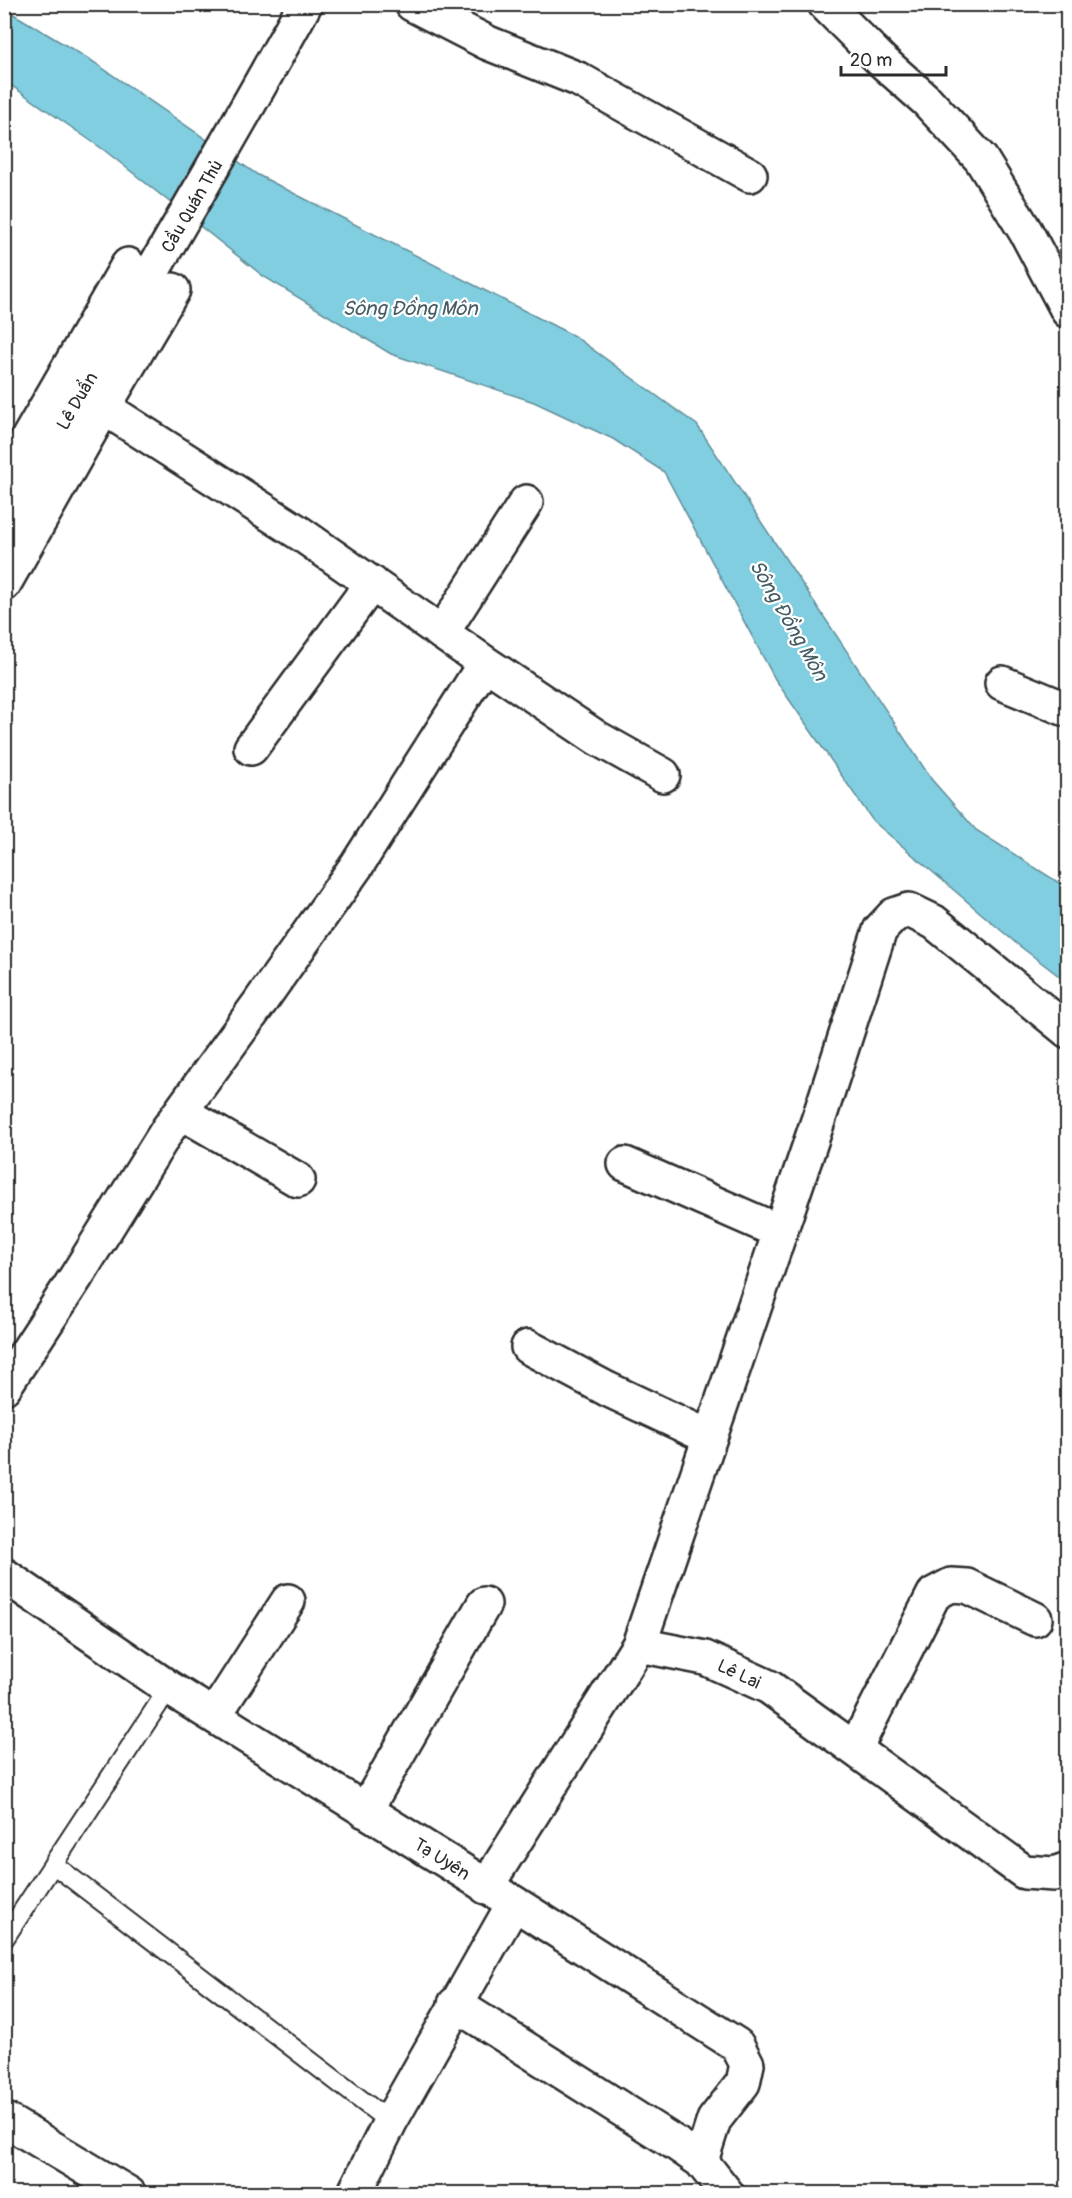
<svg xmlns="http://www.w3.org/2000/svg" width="1072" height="2198" font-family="Pangolin,sans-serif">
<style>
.water{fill:#82cee1;stroke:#5f8d98;stroke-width:1.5}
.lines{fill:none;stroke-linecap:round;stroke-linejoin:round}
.lane-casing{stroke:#2b2b2b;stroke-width:22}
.street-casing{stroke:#2b2b2b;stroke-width:38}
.primary-casing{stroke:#2b2b2b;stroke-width:38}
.lane{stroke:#fff;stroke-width:18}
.street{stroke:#fff;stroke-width:33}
.primary{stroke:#fff;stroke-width:33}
.labels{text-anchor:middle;stroke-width:4.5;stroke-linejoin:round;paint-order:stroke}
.street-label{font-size:18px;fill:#2b2b2b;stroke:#fff}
.water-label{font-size:20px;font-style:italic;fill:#455c62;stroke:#fff}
</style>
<rect width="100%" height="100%" fill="#fff"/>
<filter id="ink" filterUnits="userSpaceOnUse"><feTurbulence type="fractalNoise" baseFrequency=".0167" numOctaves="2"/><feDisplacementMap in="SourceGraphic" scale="12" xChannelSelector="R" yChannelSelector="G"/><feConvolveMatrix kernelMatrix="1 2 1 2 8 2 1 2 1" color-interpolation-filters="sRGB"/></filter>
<g filter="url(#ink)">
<path class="water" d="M5 9 92 61 258 175 574 336 697 425 932 780 976 830 1067 888V982L1017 944 873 821 775 679 664 472 613 439 534 402 391 354 263 276 104 150 5 81Z"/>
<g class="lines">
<g class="lane-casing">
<path id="lane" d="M53 1864 390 2122
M4 1939 169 1688"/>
</g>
<g class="street-casing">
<path id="street" d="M412 4 488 43 578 79 750 175
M825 4 882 61 927 101 981 159 1026 232 1068 311
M81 393 301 534 485 663 597 738 663 775
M4 480 128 265
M4 584 104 407 173 290
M442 633 526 502
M1002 683 1068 710
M251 748 372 583
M181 1112 298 1180
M625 1164 780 1232
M528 1347 607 1389 709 1437
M4 1387 76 1277 168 1129 258 1005 357 865 485 663
M4 1575 169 1688 514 1903 737 2045 747 2064 743 2083 714 2120 701 2161 727 2194
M639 1645 821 1112 880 930 894 915 909 910 934 922 1068 1031
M214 1716 288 1601
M855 1749 934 1594 951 1585 967 1586 1035 1619
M365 1811 484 1604
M486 1887 639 1645 705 1658 769 1687 1024 1872 1054 1874 1068 1869
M455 2004 675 2143 701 2161
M4 2119 129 2194
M354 2194 390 2122 514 1903"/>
</g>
<g class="primary-casing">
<path id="primary" d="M4 528C103 352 208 181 305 4"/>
</g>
<use href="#lane" class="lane"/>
<use href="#street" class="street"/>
<use href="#primary" class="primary"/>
</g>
</g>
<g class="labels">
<g class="street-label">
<text transform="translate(192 206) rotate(-60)" y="6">Cầu Quán Thủ</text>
<text transform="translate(77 401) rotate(-60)" y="6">Lê Duẩn</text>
<text transform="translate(739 1674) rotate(25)" y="6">Lê Lai</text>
<text transform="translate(442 1859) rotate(32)" y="6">Tạ Uyên</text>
</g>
<g class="water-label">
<text x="410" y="315">Sông Đồng Môn</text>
<text transform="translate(789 620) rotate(60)" y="7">Sông Đồng Môn</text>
</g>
</g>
<rect width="1072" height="2198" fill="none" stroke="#fff" stroke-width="24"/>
<rect x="12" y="12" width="1048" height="2174" fill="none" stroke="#2b2b2b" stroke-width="2" filter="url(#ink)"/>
<path d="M841 66v9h105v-9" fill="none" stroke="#2b2b2b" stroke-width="3"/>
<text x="850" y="66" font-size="18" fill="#2b2b2b" stroke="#ffffff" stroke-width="4.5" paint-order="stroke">20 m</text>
</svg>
